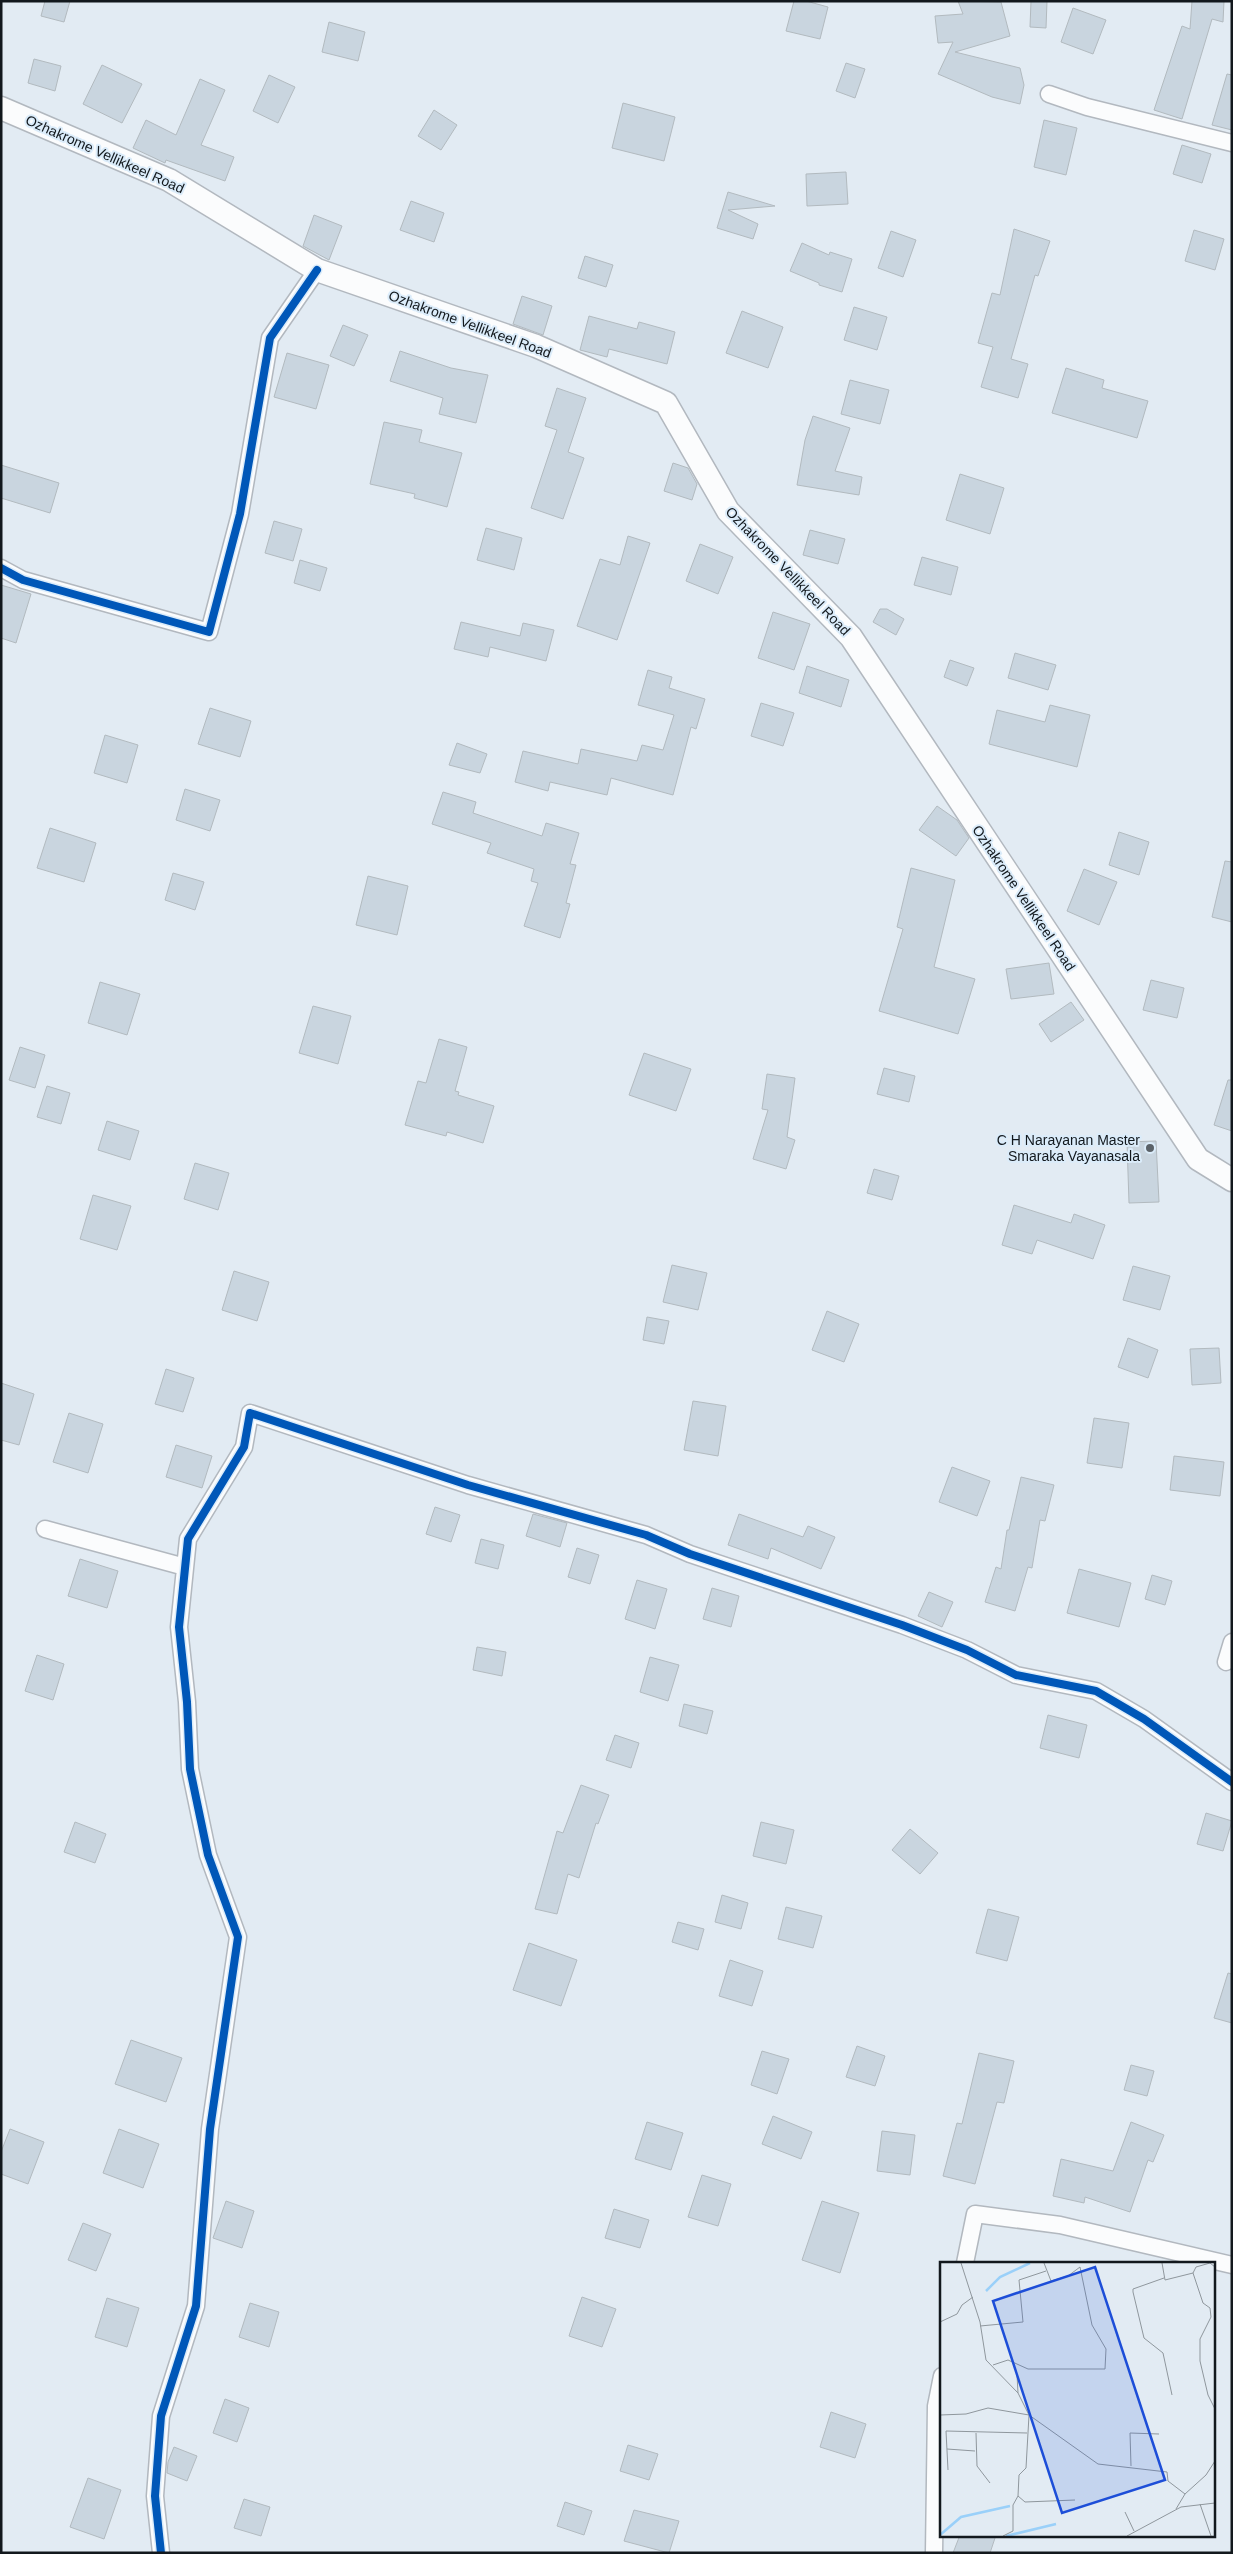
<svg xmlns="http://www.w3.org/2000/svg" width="1233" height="2554" font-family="Arial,sans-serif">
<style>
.building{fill:#c9d5df;stroke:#b2babf}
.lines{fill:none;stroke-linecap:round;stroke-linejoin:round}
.street-casing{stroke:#b2b8bf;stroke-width:19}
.secondary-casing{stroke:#b2b8bf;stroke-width:25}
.street{stroke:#fbfcfd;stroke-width:16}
.secondary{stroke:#fbfcfd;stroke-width:22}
.cycleway-casing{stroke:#dbecfa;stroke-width:11}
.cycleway{stroke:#0057b8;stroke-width:8}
.poi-dot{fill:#5b6268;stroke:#dbecfa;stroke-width:2}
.labels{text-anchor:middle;stroke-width:4;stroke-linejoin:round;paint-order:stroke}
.street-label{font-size:14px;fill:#12181d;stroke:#dbecfa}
.poi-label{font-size:14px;fill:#12181d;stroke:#dbecfa;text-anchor:end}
.inset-river{fill:none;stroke:#9ad0f9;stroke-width:2.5}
.inset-road{fill:none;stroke:#8f979d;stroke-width:1}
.view{fill:#1d4ed8;fill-opacity:0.15;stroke:#1d4ed8;stroke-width:2.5}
.inset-edge{fill:none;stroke:#12181d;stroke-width:2.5}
</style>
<rect width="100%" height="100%" fill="#e2ebf3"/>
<path class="building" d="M45 1H70L64 22 41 16Z
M794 1H806L828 7 820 39 786 31Z
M958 1 1001 2 1010 36 955 52 1020 68 1024 85 1020 104 992 97 938 74 953 42 938 43 935 16 963 14Z
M1031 1H1047L1046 28 1030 27Z
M1192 1H1224L1223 22 1212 19 1182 119 1154 110 1182 26 1190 29Z
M1073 8 1106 20 1093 54 1061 42Z
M329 22 365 32 358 61 322 52Z
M34 59 61 66 55 91 28 83Z
M846 63 865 69 855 98 836 91Z
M102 65 142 84 122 123 83 104Z
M1227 74 1232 75V130L1212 125Z
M269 75 295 87 278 123 253 111Z
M200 79 225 90 201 145 234 157 225 181 166 160 165 163 133 148 146 120 176 135Z
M623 103 675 117 664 161 612 148Z
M434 110 457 125 441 150 418 136Z
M1044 120 1077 128 1066 175 1034 167Z
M1182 145 1211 154 1202 183 1173 174Z
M846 172 848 204 807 206 806 174Z
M728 192 775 206 728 210 758 224 753 239 717 228Z
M411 201 444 213 434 242 400 230Z
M314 215 342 226 329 260 303 246Z
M1014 229 1050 241 1038 276 1035 275 1011 359 1028 364 1018 398 981 387 993 347 978 343 992 293 1000 295Z
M1194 230 1224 239 1215 270 1185 261Z
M891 231 916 240 903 277 878 268Z
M802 243 829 255 830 252 852 259 842 292 819 285V283L790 271Z
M585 256 613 265 606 287 578 278Z
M522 296 552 306 543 335 513 324Z
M854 307 887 317 877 350 844 340Z
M742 311 783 327 768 368 726 353Z
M589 316 637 329 639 322 675 332 667 364 609 349 607 357 580 350Z
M343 325 368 335 354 366 330 356Z
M400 351 451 368 488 375 476 423 439 414 443 398 390 381Z
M287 353 329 365 316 409 274 397Z
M1066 368 1104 380 1102 388 1148 401 1137 438 1052 413Z
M850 380 889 390 880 424 841 414Z
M557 388 586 398 568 452 584 458 563 519 531 508 557 430 545 426Z
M813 416 850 428 835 471 862 477 859 495 797 485 805 440Z
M384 422 422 430 419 442 462 453 447 507 414 498 415 494 370 484Z
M673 463 688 468 697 484 692 500 664 491Z
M1 465 59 483 50 513 1 498Z
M960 474 1004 488 990 534 946 520Z
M274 521 302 529 293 561 265 553Z
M486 528 522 538 514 570 477 560Z
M810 530 845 539 838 564 803 555Z
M628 536 650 543 617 640 577 626 600 559 620 565Z
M700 544 733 557 718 594 686 581Z
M922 557 958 567 951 595 914 585Z
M300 560 327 568 320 591 294 583Z
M1 585 31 594 16 643 1 638Z
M880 609H887L904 619 896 635 873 622Z
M773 612 810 624 794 670 758 658Z
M461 622 520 636 523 623 554 630 546 661 490 647 488 657 454 649Z
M1015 653 1056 665 1048 690 1008 678Z
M950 660 974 668 967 686 944 677Z
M807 666 849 680 841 707 799 693Z
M648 670 672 677 669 688 705 699 696 729 691 727 673 795 611 778 607 795 550 782 548 791 515 782 523 751 578 764 581 749 637 761 642 745 663 750 674 715 638 705Z
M761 703 794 713 783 746 751 736Z
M1050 705 1090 715 1077 767 989 744 997 710 1045 722Z
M210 708 251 721 240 757 198 744Z
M105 735 138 745 127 783 94 773Z
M457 743 487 754 480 773 449 765Z
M185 789 220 800 210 831 176 820Z
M443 792 476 802 473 813 542 836 546 823 579 833 570 864 576 865 566 903 570 904 560 938 524 926 538 883 531 881 534 869 487 853 491 843 432 824Z
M937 806 957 820 969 838 956 856 919 830Z
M50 828 96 843 84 882 37 868Z
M1119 832 1149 842 1139 875 1109 865Z
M1225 861 1232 862V922L1212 917Z
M911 868 955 880 934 967 975 979 958 1034 879 1011 903 929 897 927Z
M1084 869 1117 882 1099 925 1067 911Z
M173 873 204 882 195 910 165 900Z
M368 876 408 886 397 935 356 925Z
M1049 963 1054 994 1011 999 1006 969Z
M1151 980 1184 988 1177 1018 1143 1010Z
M100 982 140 994 127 1035 88 1023Z
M1071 1002 1084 1020 1051 1042 1039 1024Z
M313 1006 351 1016 338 1064 299 1053Z
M439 1039 467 1047 455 1091 459 1092 458 1095 494 1106 483 1143 447 1132 446 1136 405 1125 418 1081 426 1083Z
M20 1047 45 1055 35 1088 9 1080Z
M644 1053 691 1069 676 1111 629 1095Z
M884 1068 915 1076 909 1102 877 1094Z
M767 1074 795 1078 787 1137 795 1140 786 1169 753 1159 768 1110 762 1109Z
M1228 1080H1232V1131L1214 1125Z
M47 1086 70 1093 61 1124 37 1117Z
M107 1121 139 1131 130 1160 98 1150Z
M1156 1141 1159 1202 1129 1203 1127 1142Z
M195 1163 229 1173 218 1210 184 1199Z
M874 1169 899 1176 892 1200 867 1193Z
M93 1195 131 1206 117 1250 80 1239Z
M1014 1205 1071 1223 1074 1214 1105 1225 1093 1259 1037 1240 1032 1254 1002 1245Z
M672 1265 707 1273 698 1310 663 1302Z
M1133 1266 1170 1276 1160 1310 1123 1300Z
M234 1271 269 1282 257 1321 222 1310Z
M827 1311 859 1324 844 1362 812 1350Z
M647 1317 669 1321 664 1344 643 1340Z
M1128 1338 1158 1350 1148 1378 1118 1367Z
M1219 1348 1221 1383 1192 1385 1190 1349Z
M166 1369 194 1378 183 1412 155 1404Z
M1 1383 34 1394 19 1445 1 1440Z
M693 1401 726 1406 718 1456 684 1450Z
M69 1413 103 1424 88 1473 53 1462Z
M1094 1418 1129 1423 1122 1468 1087 1463Z
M176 1445 212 1456 202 1488 166 1477Z
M1174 1456 1224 1462 1220 1496 1170 1490Z
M952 1467 990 1481 977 1516 939 1502Z
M1021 1477 1054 1485 1045 1521 1040 1520 1032 1568 1028 1567 1015 1611 985 1602 996 1567 1001 1569 1007 1530H1009Z
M435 1507 460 1515 451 1542 426 1534Z
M533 1514 567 1523 560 1547 526 1536Z
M739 1514 803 1537 808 1526 835 1537 821 1569 771 1548 768 1559 728 1545Z
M481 1539 504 1545 498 1569 475 1563Z
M577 1548 599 1555 590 1584 568 1577Z
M80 1559 118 1571 107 1608 68 1596Z
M1079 1569 1131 1583 1119 1627 1067 1613Z
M1152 1575 1172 1581 1165 1605 1145 1599Z
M637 1580 667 1589 655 1629 625 1619Z
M712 1588 739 1596 731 1627 703 1619Z
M929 1592 953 1602 942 1627 918 1616Z
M477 1647 506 1652 502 1676 473 1670Z
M37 1655 64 1664 53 1700 25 1691Z
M650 1657 679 1665 668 1701 640 1692Z
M684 1704 713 1711 707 1734 679 1726Z
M1048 1715 1087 1725 1079 1758 1040 1748Z
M615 1735 639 1743 631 1768 606 1760Z
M581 1785 609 1795 598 1824 596 1823 579 1878 568 1874 557 1914 535 1909 557 1831 563 1833Z
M1206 1813 1232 1821 1223 1851 1197 1844Z
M75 1822 106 1834 95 1863 64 1852Z
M761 1822 794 1830 786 1864 753 1856Z
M910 1829 938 1853 920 1874 892 1850Z
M722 1895 748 1903 741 1929 715 1922Z
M786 1907 822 1916 813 1948 778 1939Z
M988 1909 1019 1917 1007 1961 976 1953Z
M678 1922 704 1929 698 1950 672 1942Z
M529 1943 577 1960 561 2006 513 1990Z
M730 1960 763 1971 752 2006 719 1996Z
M1228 1973 1232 1974V2023L1214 2018Z
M131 2040 182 2058 166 2102 115 2084Z
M857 2046 885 2056 875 2086 846 2077Z
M762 2051 789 2059 777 2094 751 2085Z
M979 2053 1014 2061 1004 2103 997 2102 975 2184 943 2176 957 2123 962 2124Z
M1131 2065 1154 2071 1147 2096 1124 2090Z
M773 2116 812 2132 801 2159 762 2144Z
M647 2122 683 2133 671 2170 635 2159Z
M1131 2122 1164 2135 1153 2162 1148 2160 1130 2212 1085 2197 1084 2203 1053 2196 1061 2159 1113 2171Z
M10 2129 44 2142 28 2184 1 2174V2152Z
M119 2129 159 2144 143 2188 103 2173Z
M882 2131 915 2135 910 2175 877 2171Z
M702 2175 731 2184 718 2226 688 2217Z
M226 2201 254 2211 242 2248 213 2238Z
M822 2201 859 2213 840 2273 802 2260Z
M614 2209 649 2220 640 2248 605 2238Z
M83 2223 111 2234 96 2271 68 2260Z
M582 2297 616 2309 602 2347 569 2336Z
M107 2298 139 2308 127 2347 95 2337Z
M250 2303 279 2312 269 2347 239 2337Z
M225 2399 249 2408 237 2442 213 2433Z
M831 2412 866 2424 855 2458 820 2447Z
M628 2445 658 2454 649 2480 620 2471Z
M174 2447 197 2456 187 2481 167 2473 168 2462Z
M88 2478 121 2490 104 2539 70 2527Z
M244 2499 270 2507 261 2536 234 2528Z
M565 2502 592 2511 584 2535 557 2526Z
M634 2510 679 2521 669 2553 624 2541Z
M960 2535H996L990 2553H953Z"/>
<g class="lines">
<g class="street-casing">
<path id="street" d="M1049 94 1087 107 1232 143
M1 568 23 580 209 632 240 514 270 338 317 270
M45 1529 185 1567
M1226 1662 1232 1642
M965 2263 975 2214 1060 2225 1232 2265
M161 2553 155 2496 161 2416 196 2306 210 2129 238 1937 208 1855 190 1769 187 1702 179 1627 188 1539 244 1447 250 1413 468 1485 646 1535 690 1554 902 1625 967 1650 1016 1675 1096 1691 1144 1719 1232 1782
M934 2553 936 2406 942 2376"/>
</g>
<g class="secondary-casing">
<path id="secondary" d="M1 108 169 180 317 270 536 346 666 403 728 511 851 637 1198 1159 1232 1180"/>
</g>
<use href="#street" class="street"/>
<use href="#secondary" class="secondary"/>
<g class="cycleway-casing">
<path id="cycleway" d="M1 568 23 580 209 632 240 514 270 338 317 270
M161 2553 155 2496 161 2416 196 2306 210 2129 238 1937 208 1855 190 1769 187 1702 179 1627 188 1539 244 1447 250 1413 468 1485 646 1535 690 1554 902 1625 967 1650 1016 1675 1096 1691 1144 1719 1232 1782"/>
</g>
<use href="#cycleway" class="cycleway"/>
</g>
<circle class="poi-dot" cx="1150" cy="1148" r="5"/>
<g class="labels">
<g class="street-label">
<text transform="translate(105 154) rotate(24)" y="5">Ozhakrome Vellikkeel Road</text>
<text transform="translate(470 324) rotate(20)" y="5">Ozhakrome Vellikkeel Road</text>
<text transform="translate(788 571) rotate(46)" y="5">Ozhakrome Vellikkeel Road</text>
<text transform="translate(1024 898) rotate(56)" y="5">Ozhakrome Vellikkeel Road</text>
</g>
<g class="poi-label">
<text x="1140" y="1145">C H Narayanan Master<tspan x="1140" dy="16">Smaraka Vayanasala</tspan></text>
</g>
</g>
<g transform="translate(940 2262)">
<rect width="275" height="275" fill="#e2ebf3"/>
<path class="inset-river" d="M46 29 60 15 90 1M0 273 21 255 70 244M66 274 116 262"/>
<path class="inset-road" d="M21 1 40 60 46 98 78 131 89 153 158 202 227 210 228 219 245 232 236 247M222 1 225 18 253 11 263 41 270 46 271 55 260 77V99L268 133 275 147M253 11 256 5 270 1 275 5M224 16 193 27V30L204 76 223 91 232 133M0 60 17 52 22 43 33 35M40 64 83 60 79 18 106 9M53 103 68 98 88 107H165L166 87 152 63 140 5 128 14 111 19 104 1M77 113 78 131M0 153 26 152 48 146 89 153 86 206 79 213 78 234 73 243V269L63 274M36 171 37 204 50 221M7 187 35 189M191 204 190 171 219 172M8 208 6 169 87 171M245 232 266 213 275 199M78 234 85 240 135 238M260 242 271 274M185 250 194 269M187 274 241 245 275 241"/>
<path class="view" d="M155 5 225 218 122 251 53 39Z"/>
<rect width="275" height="275" class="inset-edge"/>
</g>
<rect width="1233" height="2554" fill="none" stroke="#12181d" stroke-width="5"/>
</svg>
